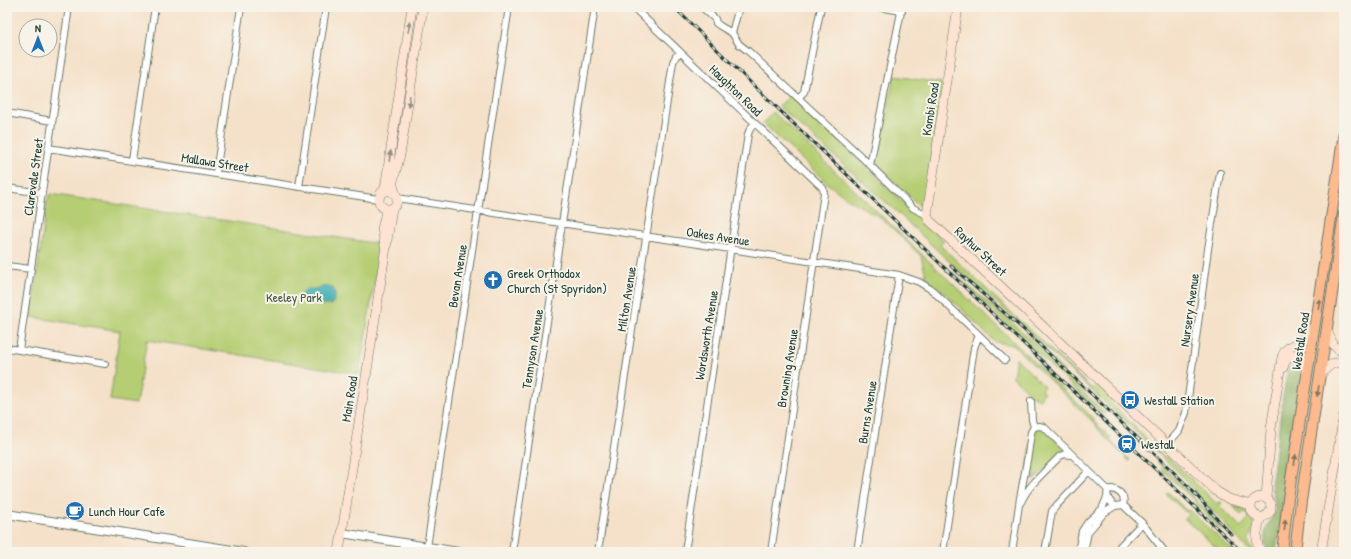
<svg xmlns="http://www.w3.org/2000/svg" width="1351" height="559" font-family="'Patrick Hand',sans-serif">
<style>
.green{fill:#b6ce73;stroke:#6a8654}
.forest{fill:#90b165;stroke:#58774c}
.water{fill:#39abb3;stroke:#2c7474}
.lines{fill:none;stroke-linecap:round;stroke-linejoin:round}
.minor-casing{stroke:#6a7668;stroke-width:8}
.tertiary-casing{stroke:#6a7668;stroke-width:10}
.secondary-casing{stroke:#6a7668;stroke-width:10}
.primary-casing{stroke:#6a7668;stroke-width:12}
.minor{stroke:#fff;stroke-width:6}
.tertiary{stroke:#fff;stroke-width:8}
.secondary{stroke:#fee3d2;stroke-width:9}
.primary{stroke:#fcba8e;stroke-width:10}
.rail-casing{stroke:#1f3d34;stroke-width:3}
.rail{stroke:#f7f3e8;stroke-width:1.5;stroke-dasharray:4.5;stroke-linecap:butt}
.oneway{fill:#8e9083}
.oneway2{fill:#82755c}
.labels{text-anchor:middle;stroke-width:4;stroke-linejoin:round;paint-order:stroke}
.street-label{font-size:13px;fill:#1f3d34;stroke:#f7f3e8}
.poi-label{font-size:13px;fill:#1f3d34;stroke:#f7f3e8;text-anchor:start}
.park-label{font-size:13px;fill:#3d5a41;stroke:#f7f3e8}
</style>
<rect width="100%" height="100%" fill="#f7f3e8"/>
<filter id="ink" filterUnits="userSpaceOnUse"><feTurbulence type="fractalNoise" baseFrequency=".025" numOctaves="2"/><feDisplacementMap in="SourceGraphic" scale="8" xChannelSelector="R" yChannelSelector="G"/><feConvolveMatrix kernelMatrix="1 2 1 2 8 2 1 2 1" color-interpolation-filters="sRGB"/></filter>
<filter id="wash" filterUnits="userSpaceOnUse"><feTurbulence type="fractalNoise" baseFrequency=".012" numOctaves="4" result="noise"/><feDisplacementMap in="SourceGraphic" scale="16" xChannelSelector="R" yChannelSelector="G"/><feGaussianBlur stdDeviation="0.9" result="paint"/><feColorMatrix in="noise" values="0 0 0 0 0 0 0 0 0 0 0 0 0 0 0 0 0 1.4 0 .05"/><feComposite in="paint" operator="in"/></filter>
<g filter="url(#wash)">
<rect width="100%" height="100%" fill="#f5e1c9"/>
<path class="green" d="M894 76 942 83 924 206H920L877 165Z
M790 95 936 233 944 241 940 245 1092 389 1096 385H1100L1113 398 1110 402 1149 441 1148 443 1165 458 1167 456 1217 504 1220 501 1222 503 1219 506 1241 527 1250 517 1244 512 1241 515 1233 506V505L1251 513C1253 519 1255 526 1252 532 1247 542 1247 543 1255 552H1250L1179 473 1114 411 1006 311 957 269 898 213 779 107 781 104Z
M773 112 1093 418 1092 420 1111 438 1109 440 1130 460 1129 461 1104 436 1091 420 1013 345 995 342 942 290 927 280 921 256 888 224 878 216 849 200 828 184 763 123Z
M50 194 373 243 376 242 379 255 359 374 147 340 136 404 110 400 120 331 31 317 47 202Z
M953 273 1017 327 1064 371 1063 373 1105 413 1104 414 1101 412 1100 413Z
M1016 358 1044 386 1041 391 1044 393 1039 400 1030 394 1013 377Z
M1041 427 1066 450 1034 479 1030 478 1027 475 1033 430Z
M1157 460 1198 502 1224 530 1223 531 1195 504 1196 502 1161 469 1163 467 1157 462Z
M1168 492 1187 511 1189 510 1234 552H1221L1184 518 1188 514 1166 494Z"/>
<path class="forest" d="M1296 360 1300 361 1302 368 1276 552H1269L1265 544V535L1266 529 1275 512V502L1271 486 1284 390 1288 368Z"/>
<path class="water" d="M327 286 333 288C336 295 336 300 331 305H322L312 299 304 301 301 299 302 293 306 289H314Z"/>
</g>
<g filter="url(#ink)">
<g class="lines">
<g class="minor-casing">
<path id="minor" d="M633 7 823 188 824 193 771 552
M702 7 715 19 716 23 720 26 732 33 739 44 748 51 870 165 913 208 927 215
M878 7 902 11
M732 33 739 7
M798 98 804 92 821 7
M7 113 52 121
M48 148 378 199
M132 160 155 7
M870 165 902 7
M216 173 241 7
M299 187 326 7
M7 188 42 193
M397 198 899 275 919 282 932 290 1005 360
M7 266 31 269
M7 348 105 364
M19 350 69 7
M1034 427 1039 426 1044 427 1108 490
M1167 445 1179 431 1186 413 1208 249 1220 173
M1112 489C1120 491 1126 497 1123 505L1115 506C1110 502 1105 497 1108 490Z
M1021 502C1029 484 1047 470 1060 456L1065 454 1071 455
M1123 505 1142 523 1165 552
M427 547 509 7
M512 552 595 7
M598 552 673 62 676 56 680 52
M685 552 748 134 750 129 755 123
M857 552 899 275
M943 552 974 348 979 335
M1012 552 1020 498 1028 455 1031 432 1034 427 1032 420 1031 401
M1045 552 1051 517 1052 511 1057 505 1088 472
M1078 552 1082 531 1088 522 1102 509 1107 497
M1084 552 1088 532 1104 513 1115 506
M1117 552 1120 546 1142 523"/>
</g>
<g class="tertiary-casing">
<path id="tertiary" d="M7 514 244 552
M342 533 458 552"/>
</g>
<g class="secondary-casing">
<path id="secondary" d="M958 7 927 215 929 220 1012 297 1216 491 1229 499 1251 505
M379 200a9 9 0 1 1 18 0a9 9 0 1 1-18 0Z
M381 193 385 189 412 7
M396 195 393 186V181L400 155 423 7
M385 209V216L382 229 385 246
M1327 330C1331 340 1333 349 1344 352
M1283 368C1285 360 1289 353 1298 355L1303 359 1307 372
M1321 374C1328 366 1333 361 1344 363
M1251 507a10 10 0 1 1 20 0a10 10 0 1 1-20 0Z
M1266 498 1271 429 1282 357C1286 344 1298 345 1306 337 1310 334 1312 330 1314 326
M339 552 392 208
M1261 552C1254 541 1257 529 1261 517
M1321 552 1344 414"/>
</g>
<g class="primary-casing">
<path id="primary" d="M1282 552 1288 499 1344 133
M1295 552 1301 501 1344 214"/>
</g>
<use href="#minor" class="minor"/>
<use href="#tertiary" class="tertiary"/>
<use href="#secondary" class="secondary"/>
<use href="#primary" class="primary"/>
<g class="rail-casing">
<path id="rail" d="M674 7 750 82 1242 552
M951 266 1023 329 1167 466 1188 486 1231 534"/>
</g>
<use href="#rail" class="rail"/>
</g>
<defs><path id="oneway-solid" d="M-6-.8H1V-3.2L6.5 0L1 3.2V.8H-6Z"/></defs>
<g class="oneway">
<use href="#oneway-solid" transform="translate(409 27) rotate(-81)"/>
<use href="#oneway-solid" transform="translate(409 101) rotate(99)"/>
<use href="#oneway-solid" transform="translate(390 156) rotate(-81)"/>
</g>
<g class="oneway2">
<use href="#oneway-solid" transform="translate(1319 304) rotate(-82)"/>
<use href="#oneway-solid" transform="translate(1318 391) rotate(99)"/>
<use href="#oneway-solid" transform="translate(1295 460) rotate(-81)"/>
<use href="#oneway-solid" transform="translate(1285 525) rotate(-83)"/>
</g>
</g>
<defs>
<g id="church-disc" transform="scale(1)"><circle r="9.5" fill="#1f6fb2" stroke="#f7f3e8"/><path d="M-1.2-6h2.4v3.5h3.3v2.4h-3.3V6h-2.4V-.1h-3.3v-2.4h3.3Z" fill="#fff"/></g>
<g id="bus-disc" transform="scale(1)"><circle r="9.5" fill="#1f6fb2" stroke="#f7f3e8"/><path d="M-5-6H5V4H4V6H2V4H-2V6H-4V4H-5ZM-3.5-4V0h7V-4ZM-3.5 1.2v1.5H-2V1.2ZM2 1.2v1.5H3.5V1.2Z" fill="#fff"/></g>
<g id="station-disc" transform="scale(1)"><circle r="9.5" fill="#1f6fb2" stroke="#f7f3e8"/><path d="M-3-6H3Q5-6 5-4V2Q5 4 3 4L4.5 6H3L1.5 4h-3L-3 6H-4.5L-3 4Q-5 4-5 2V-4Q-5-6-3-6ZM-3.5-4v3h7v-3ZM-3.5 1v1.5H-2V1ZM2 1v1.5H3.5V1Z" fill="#fff"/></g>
<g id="cafe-disc" transform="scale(1)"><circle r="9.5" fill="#1f6fb2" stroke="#f7f3e8"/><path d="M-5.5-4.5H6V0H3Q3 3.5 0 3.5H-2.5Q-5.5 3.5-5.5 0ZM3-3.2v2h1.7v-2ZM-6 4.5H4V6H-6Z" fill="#fff"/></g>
</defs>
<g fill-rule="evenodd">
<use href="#church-disc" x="493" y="280"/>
<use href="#bus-disc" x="1130" y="400"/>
<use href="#station-disc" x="1127" y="444"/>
<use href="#cafe-disc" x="75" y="511"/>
</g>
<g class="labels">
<g class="street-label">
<text transform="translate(736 90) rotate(44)" y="5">Haughton Road</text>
<text transform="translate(930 109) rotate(-81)" y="5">Kombi Road</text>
<text transform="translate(215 162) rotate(9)" y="5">Mallawa Street</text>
<text transform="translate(33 177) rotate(-82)" y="5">Clarevale Street</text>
<text transform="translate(718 236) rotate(9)" y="5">Oakes Avenue</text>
<text transform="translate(981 251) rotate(43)" y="5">Rayhur Street</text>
<text transform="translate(457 276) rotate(-81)" y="5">Bevan Avenue</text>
<text transform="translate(626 299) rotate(-81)" y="5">Milton Avenue</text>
<text transform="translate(1189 310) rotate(-82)" y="5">Nursery Avenue</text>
<text transform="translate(706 335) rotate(-81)" y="5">Wordsworth Avenue</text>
<text transform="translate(1300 341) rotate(-81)" y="5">Westall Road</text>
<text transform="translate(532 349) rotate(-81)" y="5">Tennyson Avenue</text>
<text transform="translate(787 368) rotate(-81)" y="5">Browning Avenue</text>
<text transform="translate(349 399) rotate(-81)" y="5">Main Road</text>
<text transform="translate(867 412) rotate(-81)" y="5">Burns Avenue</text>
</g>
<g class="poi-label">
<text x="507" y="278">Greek Orthodox<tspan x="507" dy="15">Church (St Spyridon)</tspan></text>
<text x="1144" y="405">Westall Station</text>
<text x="1141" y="449">Westall</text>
<text x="89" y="516">Lunch Hour Cafe</text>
</g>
<g class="park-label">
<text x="294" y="302">Keeley Park</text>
</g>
</g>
<rect width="1351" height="559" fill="none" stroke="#f7f3e8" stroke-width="24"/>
<g transform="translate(38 38)"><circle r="19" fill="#f7f3e8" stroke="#a1aaa0"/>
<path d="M0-3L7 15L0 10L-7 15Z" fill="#1f6fb2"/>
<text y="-6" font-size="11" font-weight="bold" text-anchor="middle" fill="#1f3d34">N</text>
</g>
</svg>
